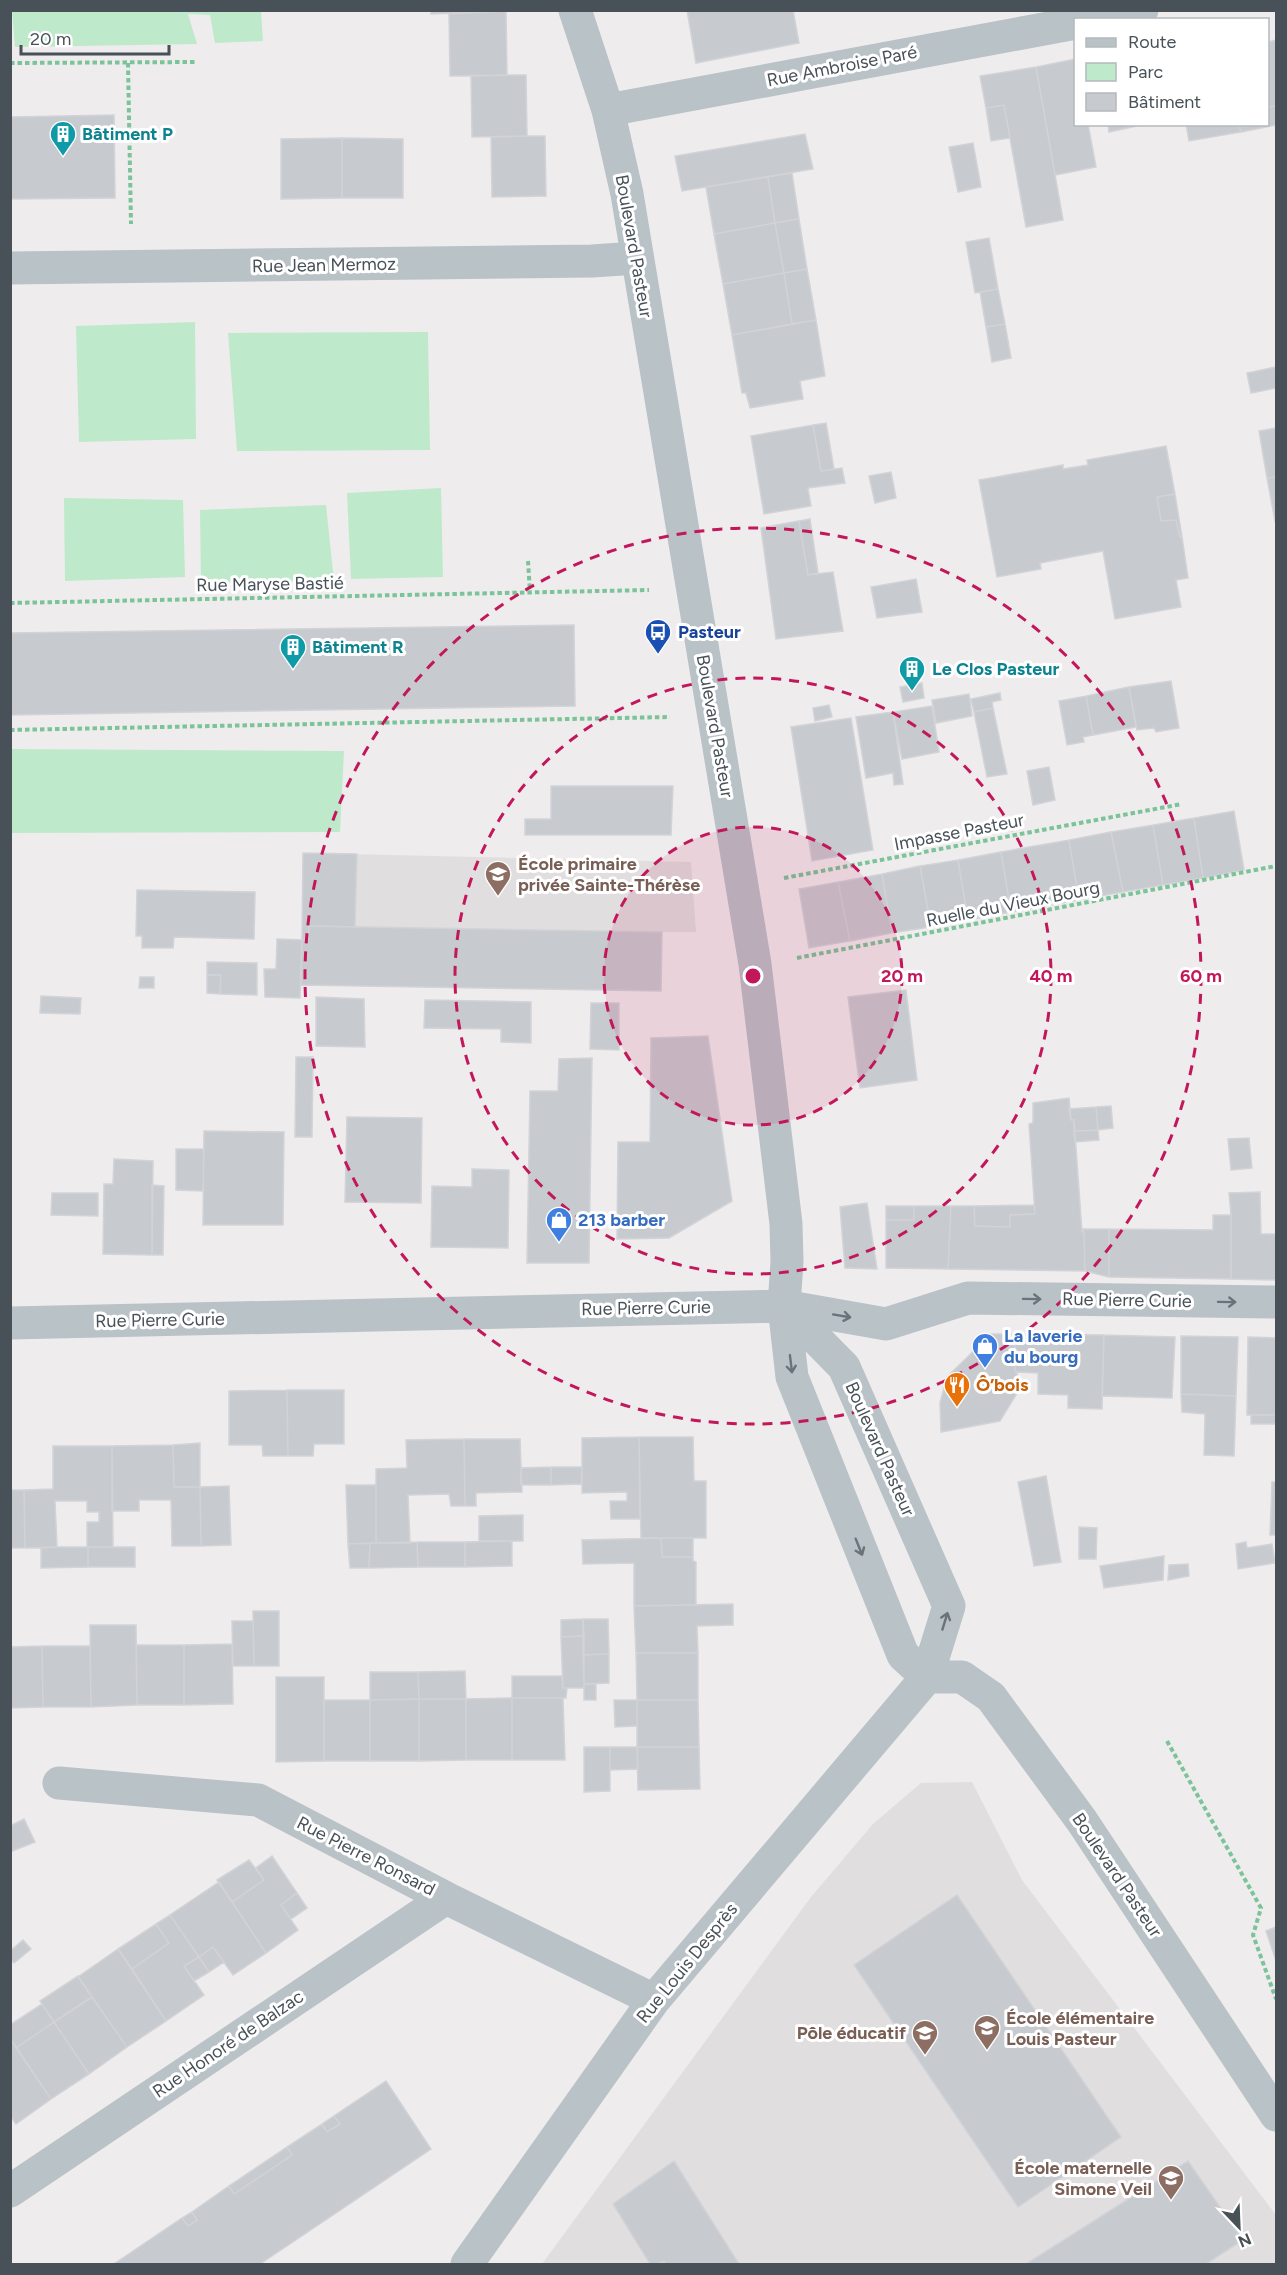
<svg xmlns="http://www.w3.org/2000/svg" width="1287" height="2275" font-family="Figtree,sans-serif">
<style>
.education{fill:#e0dede}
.green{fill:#bfe9cb}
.building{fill:#c7cacf;stroke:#d1d3d7;stroke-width:1.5}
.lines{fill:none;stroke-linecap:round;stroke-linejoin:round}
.path{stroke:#7bc399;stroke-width:4;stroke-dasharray:4.5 3;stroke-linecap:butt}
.street{stroke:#b9c2c7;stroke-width:33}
.oneway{stroke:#697379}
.ring{fill:none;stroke:#c2185b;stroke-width:3;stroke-dasharray:10 8}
.labels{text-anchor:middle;stroke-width:6;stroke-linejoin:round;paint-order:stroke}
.street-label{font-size:18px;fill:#475157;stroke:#fff}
.culture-label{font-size:18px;font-weight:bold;fill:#0d838f;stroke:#fff;text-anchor:start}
.transit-label{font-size:18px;font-weight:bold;fill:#164399;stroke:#fff;text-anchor:start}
.education-label{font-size:18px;font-weight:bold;fill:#785e54;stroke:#fff;text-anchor:start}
.shop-label{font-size:18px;font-weight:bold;fill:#366cbe;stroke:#fff;text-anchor:start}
.food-label{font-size:18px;font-weight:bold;fill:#c56008;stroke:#fff;text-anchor:start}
.centre{fill:#c2185b;stroke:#fff;stroke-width:3}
.ring-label{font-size:18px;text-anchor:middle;font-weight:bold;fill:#c2185b;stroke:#fff;stroke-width:6;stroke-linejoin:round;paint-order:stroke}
</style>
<rect width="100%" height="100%" fill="#efeced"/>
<path class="education" d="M303 853 691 862 696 932H662L661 991 301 985Z
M972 1782 1022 1880 1276 2215V2264H542L811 1897 873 1824 921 1783Z"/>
<path class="green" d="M12 11H261L263 41 215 43 210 15 188 14 197 44 15 47Z
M195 322 196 439 79 442 76 326Z
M428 332 430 450 237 451 228 333Z
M441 488 443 577 351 579 347 493Z
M64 498 183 500 185 577 65 581Z
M326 505 334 581 201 582 200 510Z
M11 749 344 751 340 832 11 833Z"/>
<path class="building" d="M431 10H487V12L431 14Z
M687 10H793L799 43 696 63Z
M506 11 507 75 450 76 449 14Z
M1276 40V106L1268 107V42Z
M1076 59V124H1088L1096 167 1055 175 1036 67Z
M1036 67 1063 220 1026 227 1004 105 986 108 980 76Z
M507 75H526L527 136 472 137 471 76Z
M1004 105 1010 138 991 141 986 108Z
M1276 106V125L1241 132 1239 124H1268V107Z
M114 115 115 198 10 199V117Z
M1108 124H1137V126L1109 132Z
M1186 124H1239L1241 132 1189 141Z
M805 134 813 169 682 191 675 156Z
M527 136H545L546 196 492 197 491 137Z
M342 138V198L281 199V139Z
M342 138 403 139V198H342Z
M973 143 981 187 958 192 949 147Z
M792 173 799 219 775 223 768 177Z
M768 177 775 223 714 234 706 187Z
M799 219 807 269 784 273 775 223Z
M775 223 784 273 723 284 714 234Z
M989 238 998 289 975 293 966 242Z
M807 269 816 320 792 324 784 273Z
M784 273 792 324 732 335 723 284Z
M998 289 1005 324 986 327 980 292Z
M816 320 825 376 800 381 803 399 750 408 746 393H742L732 335Z
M1005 324 1011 358 992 362 986 327Z
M1276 367V388L1251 393 1247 373Z
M826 423 834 469 821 471 813 425Z
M813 425 821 471 842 468 845 483 808 488 811 506 764 514 751 436Z
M1276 428V477L1267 478 1259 431Z
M1166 446 1175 494 1157 497 1161 521 1176 520 1180 537H1182L1188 578 1176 580 1181 607 1115 619 1103 551 1040 563 1041 569 997 577 979 480 1063 465V469L1088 465 1087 460Z
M891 472 896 498 875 503 869 476Z
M1276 477V520L1275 521 1267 478Z
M1175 494 1182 537H1180L1176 520 1161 521 1157 497Z
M810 519 818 573 808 575 799 521Z
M799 521 808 575 833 572 843 631 776 639 761 528Z
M916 579 922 612 877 618 871 587Z
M574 625 575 706 10 715V633Z
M1171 681 1179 728 1156 732 1154 728 1137 730 1129 687Z
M922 683 924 698 903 702 900 687Z
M1129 687 1136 727 1093 735 1086 696Z
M1000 693 1001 700 992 702 993 708 974 712 971 699Z
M969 694 972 716 936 723 932 700Z
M1086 696 1093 735 1083 737 1084 742 1067 745 1059 701Z
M829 705 832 717 815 721 813 708Z
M932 706 939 752 902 759 893 712Z
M993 708 1007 774 987 777 974 712Z
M893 712 903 784 894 785 893 773 866 778 856 717Z
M851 718 873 850 812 861 791 727Z
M1049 767 1055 800 1033 805 1027 771Z
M551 786H673L671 835H525V819H551Z
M1234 811 1244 870 1203 878 1194 818Z
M1194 818 1203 878 1163 885 1153 825Z
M1153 825 1163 885 1123 892 1111 832Z
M1111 832 1123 892 1079 900 1069 840Z
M1069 840 1079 900 1011 912 1001 852Z
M1001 852 1011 912 968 920 958 860Z
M303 853 357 854 355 927 309 926 308 940H302Z
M958 860 968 920 931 927 920 866Z
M920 866 931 927 892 933 882 874Z
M882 874 892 933 850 941 838 882Z
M838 882 850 941 809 948 799 889Z
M137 890 255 892 254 939 174 937 173 948H142V936H136Z
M309 926 662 932 661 991 301 985 302 940H308Z
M277 939 302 940 300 998 265 997 264 969H276Z
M207 962 257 963V995L220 994 221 975H207Z
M207 975H221L220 994 207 993Z
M140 977H154V988H139Z
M906 990 917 1080 860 1088 848 997Z
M41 996 81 998 80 1014 40 1013Z
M316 997 364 999 365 1047 316 1046Z
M425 1000 531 1002V1043L501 1042V1029L424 1028Z
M591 1003H619V1050L590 1049Z
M708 1036 732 1201 669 1238 617 1239 618 1142H650L651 1038Z
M296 1057H313L312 1137H295Z
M592 1058 589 1263H527L530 1091H558L559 1059Z
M1069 1098 1071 1120H1074L1082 1232H1084L1085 1271 948 1269 951 1206H974L975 1226 1010 1227V1215L1035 1214 1029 1124 1033 1123V1103Z
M1111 1106 1113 1128 1098 1130 1096 1107Z
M1096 1107 1098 1130 1074 1131V1120H1071L1069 1109Z
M347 1117 422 1118 421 1203 345 1202Z
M1098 1130 1099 1140 1075 1142 1074 1131Z
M204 1131 284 1132 283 1225H203Z
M1249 1138 1252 1168 1231 1170 1228 1139Z
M176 1149H204L203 1191 176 1190Z
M114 1159 153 1161 152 1255 103 1254 104 1184H113Z
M472 1169 509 1170 508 1248 431 1247 432 1186 472 1187Z
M152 1185 164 1186 163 1255H152Z
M1260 1192 1261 1234H1276V1280L1231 1279V1215L1229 1193Z
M52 1193H98V1216L51 1215Z
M867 1203 877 1269 845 1268 840 1207Z
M1034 1205 1035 1214 1010 1215V1227L975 1226 974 1206Z
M886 1206H914V1220H886Z
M914 1206H951L948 1269 886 1268V1220H914Z
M1213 1215H1231V1279L1109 1277V1229L1213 1230Z
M1082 1229H1109V1277L1085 1271 1084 1232Z
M991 1334H1015V1372H1017L1019 1390 1000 1421 941 1432 940 1403 947 1377Z
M1015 1334 1104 1335 1102 1409 1068 1408V1395L1038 1394V1373L1015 1372Z
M1104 1335 1175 1337 1172 1398 1102 1396Z
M1181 1336 1238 1337 1236 1396 1181 1394Z
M1248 1337 1276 1338V1415H1247Z
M287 1390 288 1456H263L262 1445H229V1391Z
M287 1390H344V1444H314L313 1456H288Z
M1181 1394 1236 1396 1234 1456 1204 1455 1205 1414 1182 1412Z
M1251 1415H1276V1424H1251Z
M639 1437H693L694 1481H706V1538H641Z
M639 1437 640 1519H611L610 1501H627V1492L582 1493V1438Z
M464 1439 465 1506H451L449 1494 408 1495 410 1543H376V1469L407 1468 406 1440Z
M464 1439H520L522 1492 476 1493V1506H465Z
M200 1443V1487H174L173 1445Z
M173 1445 174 1487H200L201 1546H172L171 1500H139V1511H112V1446Z
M53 1446H112L113 1547H87V1522H99V1512H87V1501H55L57 1547 25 1548 24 1490 53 1489Z
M551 1467V1485H521V1468Z
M551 1467H582L581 1484 551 1485Z
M1046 1476 1061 1562 1034 1566 1018 1482Z
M1272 1482H1276V1535H1270Z
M346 1485H376V1543L348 1544Z
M229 1486 231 1545 201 1546 200 1487Z
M10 1490H24L25 1548H10Z
M523 1515V1541H479V1516Z
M1079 1527 1097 1528 1096 1559H1079Z
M661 1538 662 1557H693V1561L696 1562V1605L634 1606V1563L583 1564 582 1540Z
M661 1538H693V1557H662Z
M512 1541V1566L465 1567V1542Z
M417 1542H465V1567H418Z
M417 1542 418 1567 369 1568 370 1543Z
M1246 1542 1247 1548 1272 1544 1275 1563 1238 1569 1236 1544Z
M370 1543 369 1568H350L348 1544Z
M57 1547H88V1567L41 1568V1548Z
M88 1547H135V1567H88Z
M1164 1556 1163 1580 1104 1588 1100 1566Z
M1188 1564 1189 1576 1168 1580 1169 1565Z
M733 1604V1625L697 1626 698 1653H636L634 1606Z
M253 1611H279V1666H254Z
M583 1619H608L609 1654 583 1655Z
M583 1619 584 1636 561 1637V1620Z
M232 1621H253L254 1666H233Z
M90 1625H136L137 1705 91 1707Z
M584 1636V1688H563L561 1637Z
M232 1644 233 1704 184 1705V1645Z
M136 1645H184V1705H137Z
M42 1646H90L91 1707H43Z
M42 1646 43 1707 10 1708V1647Z
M636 1653H698V1700H637Z
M609 1654V1683L584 1684 583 1655Z
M465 1671 466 1699H419L418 1672Z
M370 1672H418L419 1699 370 1700Z
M512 1676H562L563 1688H567L566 1698H512Z
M276 1677H324V1761L276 1762Z
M584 1684H596V1700H584Z
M512 1698V1760H466V1699Z
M512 1698H563L565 1760H512Z
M419 1699V1761H370V1700Z
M419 1699H466V1760L419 1761Z
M324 1700H370V1761H324Z
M614 1700H637V1726L615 1727Z
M637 1700H698L699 1747H637Z
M584 1747H610V1791L584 1792Z
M610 1747H637L638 1769 610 1770Z
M637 1747H699L700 1789 638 1790Z
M24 1819 35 1842 10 1852V1826Z
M272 1856 297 1893 281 1905 298 1930 266 1953 232 1902 264 1880 256 1868Z
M249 1860 264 1880 232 1902 217 1880Z
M219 1882 266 1953 233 1975 213 1947 199 1957 170 1915Z
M297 1893 307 1908 291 1919 281 1905Z
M957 1895 1121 2137 1018 2207 854 1965Z
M170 1915 199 1957 184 1966 204 1995 166 2021 132 1969 169 1943 156 1924Z
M156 1924 169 1943 132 1969 118 1949Z
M1276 1927V1961L1266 1931Z
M23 1940 31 1949 14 1963 10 1959V1951Z
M213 1947 224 1962 209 1972 199 1957Z
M118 1949 166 2021 127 2047 78 1977Z
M199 1957 209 1972 194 1981 184 1966Z
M78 1976 92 1997 54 2022 40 2001Z
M92 1997 127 2047 89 2074 54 2022Z
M42 2004 54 2022 16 2048 10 2038V2025Z
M54 2022 89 2074 51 2099 16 2048Z
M10 2038 51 2099 16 2124 10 2116Z
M386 2081 431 2149 260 2264H114L182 2218 188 2226 197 2220 192 2212 229 2186 234 2194 292 2155 287 2147 322 2124 327 2132 340 2124 334 2116Z
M334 2116 340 2124 327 2132 322 2124Z
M287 2147 292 2155 234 2194 229 2186Z
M674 2161 739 2264H666L664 2261 658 2264H650L613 2204Z
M1188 2161 1243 2240 1206 2264H1026Z
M192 2212 197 2220 188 2226 182 2218Z"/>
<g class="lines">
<path class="path" d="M10 63 197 62
M128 63 131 224
M528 561 530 592
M10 603 649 590
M10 730 670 717
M784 878 1182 804
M797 958 1276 866
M1167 1741 1261 1908 1253 1935 1276 1999"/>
<path class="street" d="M575 10 608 110 627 194 755 964 786 1224 787 1262 784 1306 792 1377 903 1655 927 1677H962L991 1697 1082 1821 1276 2115
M1094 20 1142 10
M608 110 1076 23
M10 268 592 261 637 258
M10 1323 784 1306 886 1324 968 1298 1276 1302
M59 1783 258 1800 446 1898 654 2000
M10 2191 446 1898
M467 2264 654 2000 927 1677 949 1606 844 1367 784 1306"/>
</g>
<defs><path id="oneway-shaft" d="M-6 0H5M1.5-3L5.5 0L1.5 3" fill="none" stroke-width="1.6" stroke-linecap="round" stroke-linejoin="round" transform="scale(1.5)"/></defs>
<g class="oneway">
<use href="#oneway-shaft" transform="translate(1032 1299) rotate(1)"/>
<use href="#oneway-shaft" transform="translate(1227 1302) rotate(1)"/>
<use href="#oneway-shaft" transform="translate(842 1316) rotate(10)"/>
<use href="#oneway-shaft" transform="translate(791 1364) rotate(83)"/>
<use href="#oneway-shaft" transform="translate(859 1547) rotate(68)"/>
<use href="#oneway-shaft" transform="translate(945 1621) rotate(-73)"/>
</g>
<circle cx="753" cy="976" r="149" fill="#c2185b" fill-opacity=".12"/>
<g class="ring">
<circle cx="753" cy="976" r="149"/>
<circle cx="753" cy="976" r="298"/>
<circle cx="753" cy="976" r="448"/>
</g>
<defs>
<g id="building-pin" transform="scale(1.35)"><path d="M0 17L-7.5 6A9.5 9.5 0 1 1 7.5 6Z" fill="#0f9aa8" stroke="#fff"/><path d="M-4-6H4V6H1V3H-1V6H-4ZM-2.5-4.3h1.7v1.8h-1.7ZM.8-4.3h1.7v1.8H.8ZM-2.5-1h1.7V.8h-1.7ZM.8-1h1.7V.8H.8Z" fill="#fff"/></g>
<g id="bus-pin" transform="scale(1.35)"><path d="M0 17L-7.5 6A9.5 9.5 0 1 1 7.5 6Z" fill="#1a4fb4" stroke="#fff"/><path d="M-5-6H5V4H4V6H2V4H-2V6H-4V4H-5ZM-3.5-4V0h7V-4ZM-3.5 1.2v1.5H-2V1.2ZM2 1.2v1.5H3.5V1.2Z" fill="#fff"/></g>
<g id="school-pin" transform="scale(1.35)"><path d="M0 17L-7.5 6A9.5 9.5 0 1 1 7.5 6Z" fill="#8d6e63" stroke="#fff"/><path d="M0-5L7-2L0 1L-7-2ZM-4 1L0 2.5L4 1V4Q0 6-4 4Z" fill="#fff"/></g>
<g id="shop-pin" transform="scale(1.35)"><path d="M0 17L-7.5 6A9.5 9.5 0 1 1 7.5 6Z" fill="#3f7fe0" stroke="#fff"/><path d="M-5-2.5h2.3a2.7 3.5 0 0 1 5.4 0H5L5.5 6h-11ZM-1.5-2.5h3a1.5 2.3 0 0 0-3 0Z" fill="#fff"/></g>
<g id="restaurant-pin" transform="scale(1.35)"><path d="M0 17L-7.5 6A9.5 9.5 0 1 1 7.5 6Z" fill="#e8710a" stroke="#fff"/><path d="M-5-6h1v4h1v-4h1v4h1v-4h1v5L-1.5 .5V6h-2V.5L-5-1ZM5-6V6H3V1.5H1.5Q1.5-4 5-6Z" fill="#fff"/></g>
</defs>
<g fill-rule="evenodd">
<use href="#building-pin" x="63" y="134"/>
<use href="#bus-pin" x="658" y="632"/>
<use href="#building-pin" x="293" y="647"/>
<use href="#building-pin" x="912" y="669"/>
<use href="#school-pin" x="498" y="874"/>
<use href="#shop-pin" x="559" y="1220"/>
<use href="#shop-pin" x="985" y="1346"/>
<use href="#restaurant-pin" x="957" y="1385"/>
<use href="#school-pin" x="987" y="2028"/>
<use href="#school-pin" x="925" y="2033"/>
<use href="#school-pin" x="1171" y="2178"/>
</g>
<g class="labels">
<g class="street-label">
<text transform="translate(842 66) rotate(-11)" y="6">Rue Ambroise Paré</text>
<text transform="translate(634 246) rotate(80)" y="6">Boulevard Pasteur</text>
<text transform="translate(324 265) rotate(-1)" y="6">Rue Jean Mermoz</text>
<text transform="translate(270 584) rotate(-1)" y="6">Rue Maryse Bastié</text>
<text transform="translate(715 726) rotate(80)" y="6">Boulevard Pasteur</text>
<text transform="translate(959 832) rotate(-11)" y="6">Impasse Pasteur</text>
<text transform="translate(1013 904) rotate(-11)" y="6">Ruelle du Vieux Bourg</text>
<text transform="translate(1127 1300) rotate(1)" y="6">Rue Pierre Curie</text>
<text transform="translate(646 1308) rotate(-1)" y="6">Rue Pierre Curie</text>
<text transform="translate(160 1320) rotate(-1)" y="6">Rue Pierre Curie</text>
<text transform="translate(880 1449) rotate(66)" y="6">Boulevard Pasteur</text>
<text transform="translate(366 1856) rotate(27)" y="6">Rue Pierre Ronsard</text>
<text transform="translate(1117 1875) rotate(56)" y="6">Boulevard Pasteur</text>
<text transform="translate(687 1963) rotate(-51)" y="6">Rue Louis Desprès</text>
<text transform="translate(228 2044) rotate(-34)" y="6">Rue Honoré de Balzac</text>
</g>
<g class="culture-label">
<text x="82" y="140">Bâtiment P</text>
<text x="312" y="653">Bâtiment R</text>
<text x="932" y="675">Le Clos Pasteur</text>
</g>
<g class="transit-label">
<text x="678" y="638">Pasteur</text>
</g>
<g class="education-label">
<text x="518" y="870">École primaire<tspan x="518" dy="21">privée Sainte-Thérèse</tspan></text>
<text x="1006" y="2024">École élémentaire<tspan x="1006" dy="21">Louis Pasteur</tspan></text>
<text x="906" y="2039" text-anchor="end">Pôle éducatif</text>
<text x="1152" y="2174" text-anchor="end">École maternelle<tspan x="1152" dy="21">Simone Veil</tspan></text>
</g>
<g class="shop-label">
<text x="578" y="1226">213 barber</text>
<text x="1004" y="1342">La laverie<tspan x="1004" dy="21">du bourg</tspan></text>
</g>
<g class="food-label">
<text x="976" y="1391">Ô’bois</text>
</g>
</g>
<circle cx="753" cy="976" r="9" class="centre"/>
<g class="ring-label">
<text x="902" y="982">20 m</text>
<text x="1051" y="982">40 m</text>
<text x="1201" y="982">60 m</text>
</g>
<rect width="1287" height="2275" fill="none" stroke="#475157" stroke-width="24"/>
<rect x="1074" y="18" width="195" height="108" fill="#ffffff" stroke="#b5b9bc" stroke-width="1.5"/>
<rect x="1086" y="38" width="30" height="9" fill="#b9c2c7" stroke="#b5b9bc" stroke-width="1.5"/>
<text x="1128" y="48" font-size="18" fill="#475157">Route</text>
<rect x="1086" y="63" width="30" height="18" fill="#bfe9cb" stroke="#b5b9bc" stroke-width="1.5"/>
<text x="1128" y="78" font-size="18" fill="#475157">Parc</text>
<rect x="1086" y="93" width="30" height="18" fill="#c7cacf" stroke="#b5b9bc" stroke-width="1.5"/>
<text x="1128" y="108" font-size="18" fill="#475157">Bâtiment</text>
<g transform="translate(1239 2227) rotate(157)" stroke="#ffffff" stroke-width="4.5" paint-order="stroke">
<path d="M0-4.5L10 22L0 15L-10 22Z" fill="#475157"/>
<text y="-9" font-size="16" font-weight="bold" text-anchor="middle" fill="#475157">N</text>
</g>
<path d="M21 45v9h148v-9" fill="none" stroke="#475157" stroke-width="3"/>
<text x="30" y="45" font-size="18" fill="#475157" stroke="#ffffff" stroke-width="4.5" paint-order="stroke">20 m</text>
</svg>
